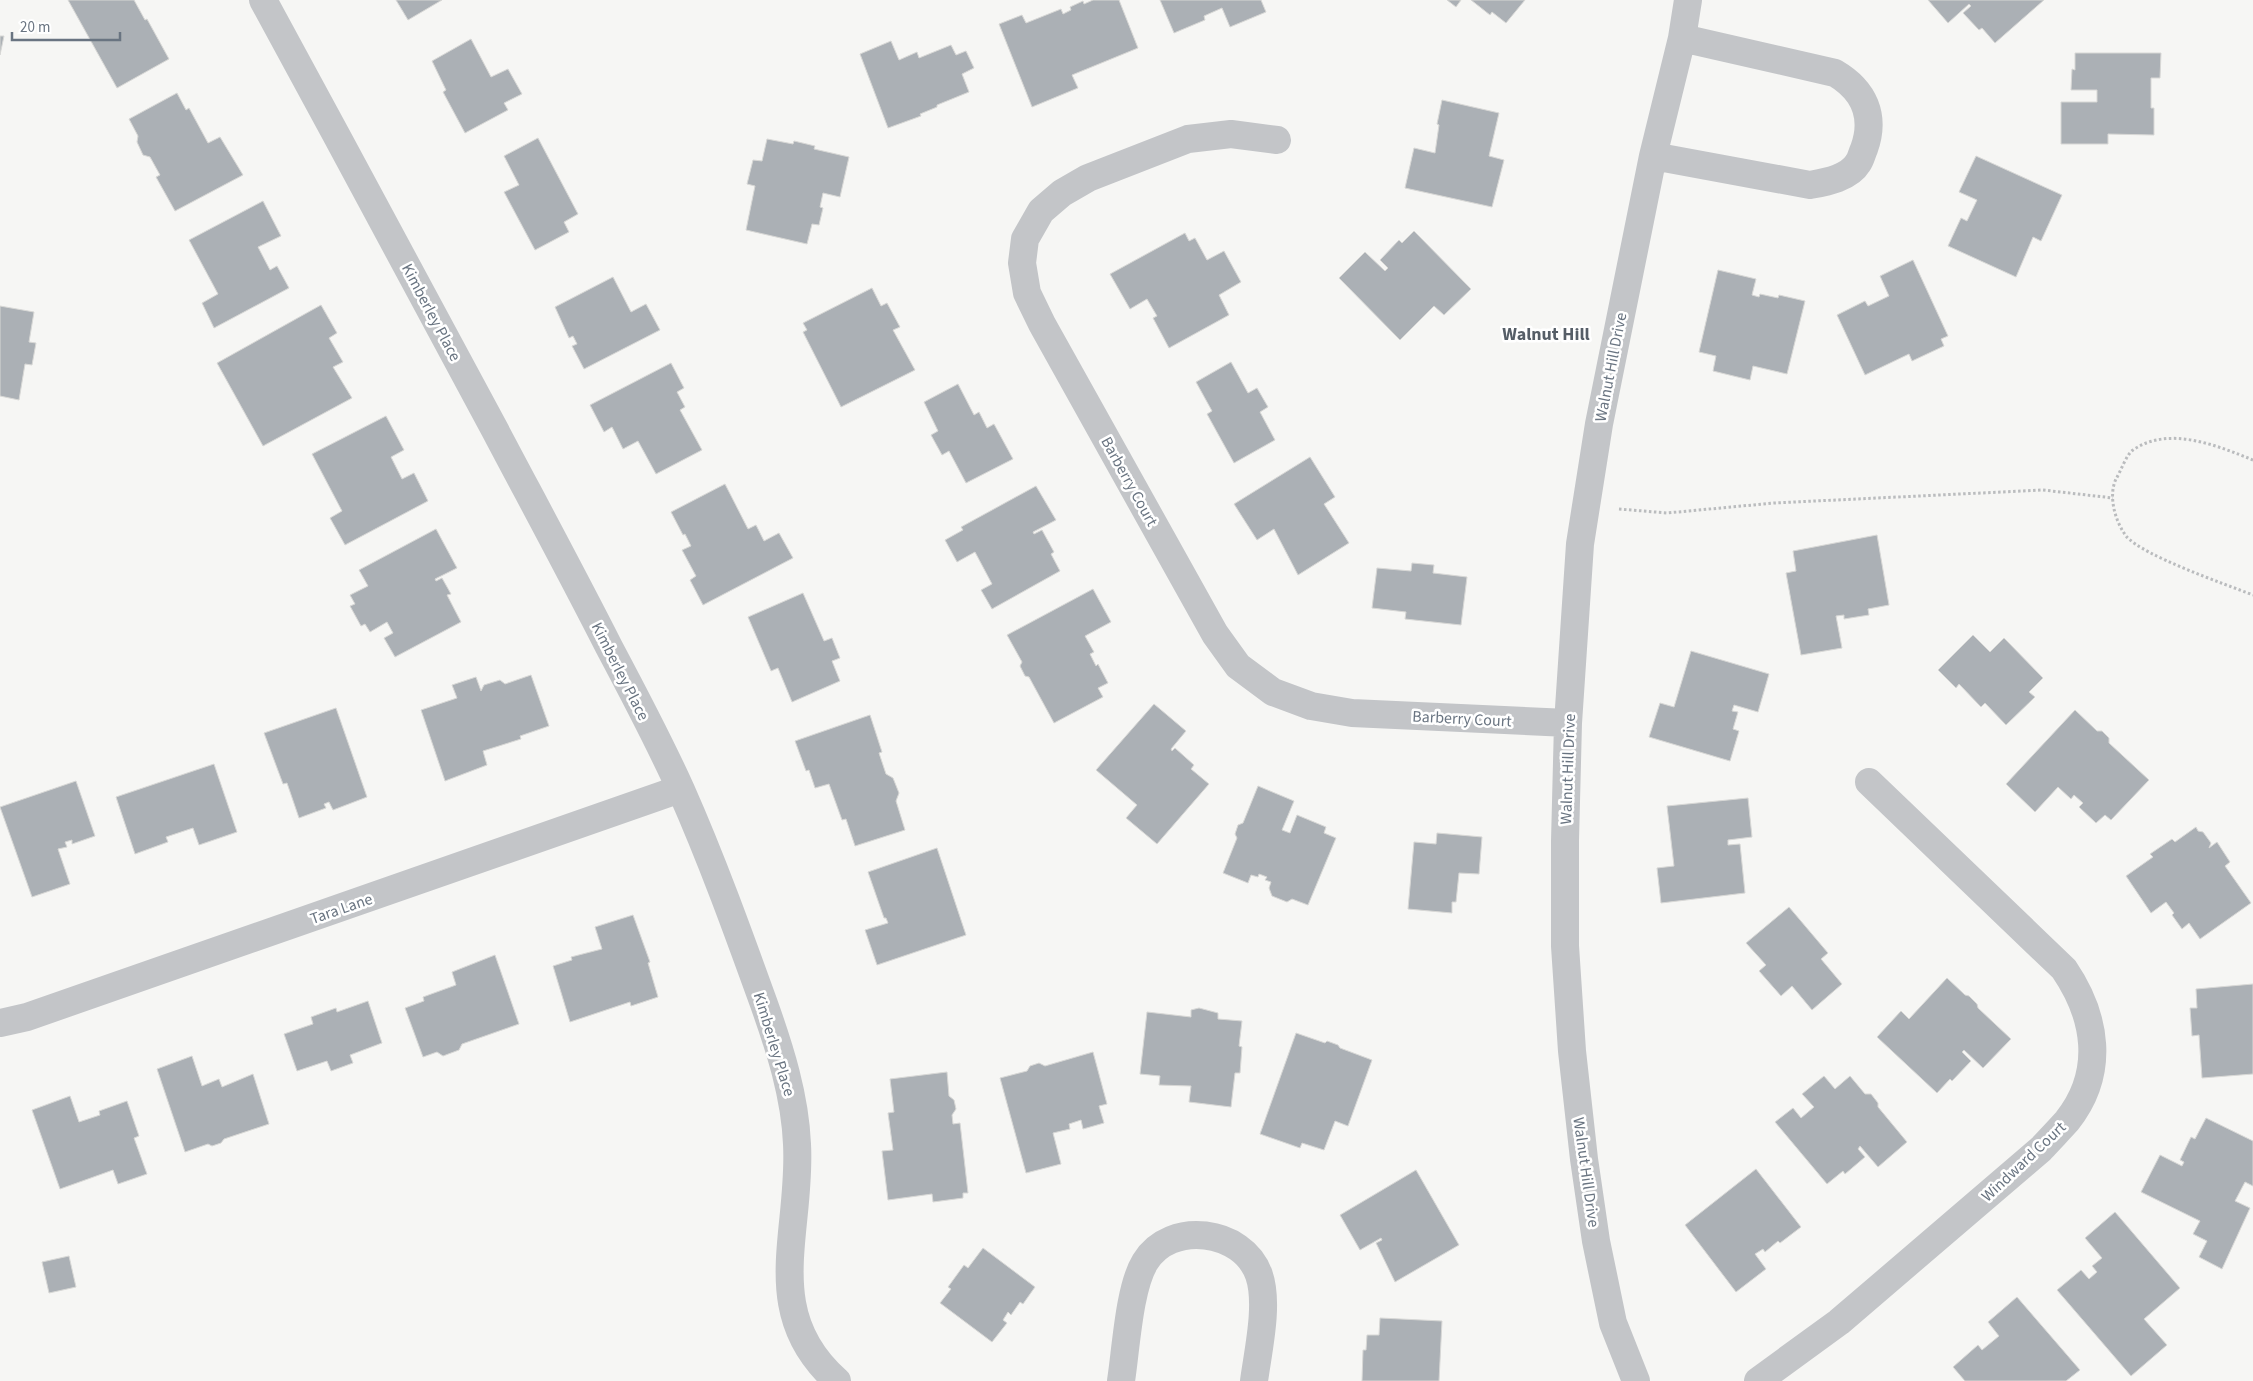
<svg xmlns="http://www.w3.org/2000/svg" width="2253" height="1381" font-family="'Source Sans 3',sans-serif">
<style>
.building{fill:#abb0b5;stroke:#d8d8d6}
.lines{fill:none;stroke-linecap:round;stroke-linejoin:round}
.path{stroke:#babcbe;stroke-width:3;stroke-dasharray:2.5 2.5;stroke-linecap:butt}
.minor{stroke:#c3c5c8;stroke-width:28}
.labels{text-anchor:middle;stroke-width:5;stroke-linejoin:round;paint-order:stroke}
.street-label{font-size:16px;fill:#697481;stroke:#fff}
.neighbourhood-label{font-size:18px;font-weight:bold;fill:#565e67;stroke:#fff}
</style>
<rect width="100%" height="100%" fill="#f6f6f4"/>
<path class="building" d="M68 0H134L145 20 147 19 169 59 117 88Z
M396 0H442L408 20Z
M1093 0H1119L1138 48 1072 75 1078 88 1032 107 999 24 1022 15 1026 23 1061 9 1063 14 1071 10 1070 7 1083 1 1084 4Z
M1160 0H1261L1266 12 1230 27 1222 8 1204 16 1205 20 1174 33Z
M1447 0H1461L1456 7Z
M1471 0H1525L1506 23 1492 12 1490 15Z
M1928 0H2044L1995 43 1982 28 1979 30 1963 13 1971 6 1969 4 1948 23Z
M0 36H4L0 55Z
M471 39 491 77 508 69 522 94 504 103 508 110 465 133 443 92 446 90 432 61Z
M891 41 899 60 917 52 919 58 951 45 956 55 966 51 974 68 962 74 969 92 937 105V107L920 114 921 116 888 128 860 54Z
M2075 53H2161L2160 78H2151V108H2154V135L2108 134V144H2061V102H2097V90H2071L2072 69 2075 70Z
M177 93 186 110 189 108 208 143 220 137 243 175 175 211 156 177 160 175 150 157 143 155 137 142 138 136 129 119Z
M1442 100 1499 113 1489 156 1504 160 1492 207 1405 188 1414 148 1435 153 1439 125 1437 124Z
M538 138 578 214 564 222 569 232 535 250 504 192 519 185 504 156Z
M767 139 793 144 794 141 815 146 814 149 849 157 840 197 823 193 820 207 823 208 819 225 812 224 807 244 746 230 755 186 747 184 753 160 762 161Z
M1976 156 2062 195 2041 241 2033 237 2016 277 1948 246 1961 218 1967 221 1977 200 1959 192Z
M263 201 281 236 258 247 270 270 277 266 289 288 214 328 202 303 218 294 189 240Z
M1414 231 1471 289 1444 315 1434 306 1400 340 1339 278 1365 252 1385 271 1388 268 1380 260 1399 240 1402 243Z
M1185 233 1189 241 1195 238 1207 260 1224 251 1241 282 1219 295 1229 315 1169 348 1153 318 1157 316 1147 299 1130 309 1110 274Z
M1913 260 1948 336 1941 339 1944 346 1912 361 1909 354 1865 375 1837 315 1865 301 1868 306 1889 296 1880 276Z
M1718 270 1756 279 1752 295 1759 297 1760 294 1778 298 1779 295 1805 301 1787 374 1753 366 1750 380 1713 371 1716 356 1699 352Z
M613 277 631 312 646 304 660 330 584 369 572 346 577 344 573 336 569 338 555 307Z
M872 288 881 306 887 303 900 327 893 330 915 370 841 407 803 332 807 330 803 323Z
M321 305 337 333 329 338 343 362 333 367 352 398 263 446 217 363Z
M0 306 34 312 29 342 36 343 32 365 25 364 19 400 0 396Z
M1231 362 1248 393 1257 388 1268 407 1260 412 1275 440 1234 463 1207 414 1212 411 1196 382Z
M671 363 684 388 677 392 685 407 680 410 702 450 656 474 638 441 623 449 612 427 604 432 590 405Z
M958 384 974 415 979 412 987 428 994 424 1013 459 966 483 949 451 942 455 931 435 938 431 924 402Z
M386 416 404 450 391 457 402 479 414 473 428 501 345 545 330 518 342 511 312 454Z
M1310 457 1335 497 1324 504 1349 543 1298 575 1274 529 1257 540 1234 504Z
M725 484 748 529 756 525 764 541 779 533 793 558 703 605 690 580 696 576 682 550 691 546 685 534 683 535 671 512Z
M1036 486 1056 520 1033 532 1034 534 1042 530 1054 552 1051 554 1060 571 992 609 981 590 992 584 975 552 957 562 945 540 963 530 961 527Z
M436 529 457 568 435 579 436 581 442 578 451 594 447 595 461 622 395 657 384 638 393 633 387 622 370 632 365 624 361 626 350 606 355 604 350 595 368 586 359 570Z
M1877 535 1889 605 1868 609 1869 615 1844 619V615L1836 616 1842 648 1801 655 1786 573 1796 571 1793 551Z
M1412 563 1434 565 1433 573 1467 577 1461 625 1405 619 1406 612 1372 608 1377 568 1411 571Z
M1093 589 1111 622 1085 636 1094 652 1090 654 1096 666 1098 664 1108 683 1098 688 1103 697 1054 723 1029 677 1025 676 1020 666 1022 662 1007 635Z
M803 593 824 641 832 638 840 658 832 661 840 681 792 702 778 668 771 671 748 617Z
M1973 635 1990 652 2004 638 2043 678 2029 692 2035 697 2006 725 1985 703 1981 707 1959 684 1956 688 1938 670Z
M1691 651 1769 674 1758 712 1734 705 1732 711 1738 712 1733 729 1739 731 1730 761 1649 737 1660 703 1674 707Z
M531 675 549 726 520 736 521 739 483 751 487 765 445 781 421 710 457 698 452 685 476 677 481 691 484 685 500 680 505 684Z
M1154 704 1186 731 1171 749 1172 751 1175 748 1194 765 1191 769 1209 784 1157 844 1126 818 1137 805 1096 770Z
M336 708 367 797 333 810 329 802 324 804 326 808 299 818 287 783 283 784 264 733Z
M2075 710 2097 731H2102L2109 738V743L2149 780 2111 820 2105 815 2096 823 2079 807 2083 803 2074 795 2071 799 2058 787 2035 812 2006 784Z
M870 715 882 752 879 753 886 774 893 778 899 793 896 801 905 830 855 846 846 819 842 820 829 784 815 788 809 770 806 771 795 741Z
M214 764 237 832 199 845 193 828 166 837 168 842 135 854 116 797Z
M76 781 95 836 72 844V840L65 842 67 847 58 849 70 884 32 897 0 807Z
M1258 786 1294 801 1282 830 1290 833 1297 815 1326 827 1324 833 1336 838 1308 905 1292 899 1287 902 1272 896 1269 888 1271 882 1265 880 1267 877 1259 874 1258 877 1251 875 1248 883 1223 873 1237 838 1235 834 1238 825 1243 823Z
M1748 798 1752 837 1728 840V845L1740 844 1745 893 1661 903 1657 868 1674 866 1667 806Z
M2196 827 2198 831 2203 832 2211 843 2209 848 2217 842 2230 862 2225 866 2251 903 2200 939 2189 923 2182 929 2172 915 2174 913 2166 902 2151 913 2126 876 2153 857 2150 854 2172 839 2175 842Z
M1437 833 1482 837 1479 874 1459 873 1456 902H1452V913L1408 909 1414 842 1436 844Z
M937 848 966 935 877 965 865 930 888 923 886 918H884L868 872Z
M1789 907 1828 953 1821 959 1842 984 1812 1010 1792 986 1781 996 1759 971 1766 965 1746 943Z
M633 915 650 962 648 963 658 997 631 1006 630 1002 570 1022 553 966 572 960 571 957 602 949 595 927Z
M495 955 519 1024 462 1044 459 1050 443 1056 437 1052 423 1057 405 1008 424 1001 423 997 456 985 452 972Z
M1947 978 1965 995 1969 996 1977 1004 1978 1008 2011 1039 1983 1068 1964 1050 1962 1052 1971 1061 1952 1081 1950 1079 1937 1093 1877 1037 1901 1011 1909 1019Z
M2253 984V1074L2202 1078 2199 1035 2192 1036 2190 1008H2197L2196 989Z
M368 1001 382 1043 350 1055 353 1063 331 1071 327 1061 297 1071 284 1034 313 1024 311 1017 336 1008 337 1012Z
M1199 1008 1218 1013V1019L1242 1021 1239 1046 1242 1047 1240 1073H1235L1231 1107 1189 1102 1191 1086 1159 1085 1160 1076 1140 1074 1147 1012 1191 1017V1010Z
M1296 1033 1325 1043 1327 1041 1338 1045 1340 1048 1372 1060 1348 1126 1335 1121 1324 1150 1302 1143 1300 1148 1260 1134Z
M1093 1052 1107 1104 1099 1106 1104 1123 1083 1129 1081 1120 1069 1124 1070 1129 1053 1133 1061 1164 1026 1173 1000 1078 1027 1071 1030 1066 1039 1063 1045 1066Z
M192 1056 202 1086 219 1079 222 1087 253 1074 269 1124 224 1139 221 1143 212 1146 208 1144 185 1152 157 1069Z
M947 1072 949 1096 954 1100 956 1109 952 1115 953 1124 960 1123 968 1193H963V1198L933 1202 932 1194 888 1200 882 1151 893 1150 888 1113 894 1112 890 1079Z
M1824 1076 1835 1089 1850 1076 1865 1094H1871L1878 1103V1107L1907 1142 1878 1167 1860 1146 1858 1149 1865 1157 1845 1174 1843 1171 1827 1184 1775 1122 1793 1108 1801 1118 1814 1107 1802 1094Z
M70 1096 79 1122 100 1115 99 1111 127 1101 139 1136 134 1138 147 1174 118 1184 113 1170 60 1189 32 1110Z
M2206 1118 2253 1141V1186L2245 1182 2235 1201 2250 1208 2222 1269 2199 1257 2207 1241 2193 1234 2200 1221 2141 1192 2160 1155 2182 1166 2184 1162 2180 1160 2191 1137 2195 1139Z
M1756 1169 1801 1227 1780 1243 1778 1241 1765 1252 1763 1249 1755 1254 1766 1269 1736 1292 1685 1225Z
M1416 1170 1459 1245 1395 1282 1376 1243 1382 1240 1381 1238 1360 1250 1340 1215Z
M2115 1212 2180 1288 2144 1319 2167 1345 2131 1376 2057 1290 2081 1270 2089 1279 2097 1272 2092 1266 2102 1258 2085 1238Z
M983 1248 1035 1287 1023 1304 1020 1302 1011 1315 1008 1312 1003 1320 1007 1323 992 1342 940 1303 951 1289 948 1287 964 1265 968 1268Z
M69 1256 76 1287 49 1293 42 1262Z
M2017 1297 2080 1370 2066 1381H1965L1953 1367 1978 1345 1982 1350 1999 1336 1988 1322Z
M1380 1318 1442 1321 1439 1381H1362L1363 1350H1366L1367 1335H1379Z"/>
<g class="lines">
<path class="path" d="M2253 460C2218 446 2169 425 2133 450 2126 455 2121 471 2116 479 2108 496 2115 521 2126 536 2143 556 2225 584 2253 595
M1619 509 1667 513 1774 503 2043 490 2113 498"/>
<path class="minor" d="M263 0C341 143 418 287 495 430 533 502 572 574 609 647 634 694 659 741 681 790 712 860 738 932 764 1004 780 1049 795 1096 797 1144 802 1232 759 1312 837 1381
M1277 140 1231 134 1188 139 1088 178 1062 193 1041 211 1025 239 1022 263 1027 293 1042 324 1215 634 1238 666 1273 692 1311 706 1352 713 1568 723
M1653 156 1810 185C1826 182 1849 178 1858 163 1861 159 1862 153 1864 149 1876 116 1864 90 1835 73L1682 38
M0 1023 27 1017 680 789
M1121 1381C1126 1349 1129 1288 1145 1262 1170 1220 1243 1229 1259 1275 1269 1304 1258 1351 1254 1381
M1636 1381 1613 1323 1596 1241 1584 1159 1572 1051 1565 946V841L1568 723 1580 544 1599 424 1653 156 1682 38 1688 0
M1758 1381 1839 1322 2041 1149C2050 1139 2059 1130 2067 1121 2106 1072 2096 1016 2064 969L1869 782"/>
</g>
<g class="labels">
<g class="street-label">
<text transform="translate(432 312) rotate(62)" y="6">Kimberley Place</text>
<text transform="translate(1610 367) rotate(-79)" y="6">Walnut Hill Drive</text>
<text transform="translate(1130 481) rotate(61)" y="6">Barberry Court</text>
<text transform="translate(621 671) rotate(63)" y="6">Kimberley Place</text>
<text transform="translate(1462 718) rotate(3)" y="6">Barberry Court</text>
<text transform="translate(1567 769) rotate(-88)" y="6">Walnut Hill Drive</text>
<text transform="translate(341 908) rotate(-19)" y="6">Tara Lane</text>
<text transform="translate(775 1044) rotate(73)" y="6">Kimberley Place</text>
<text transform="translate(2023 1161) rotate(-43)" y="6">Windward Court</text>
<text transform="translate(1587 1172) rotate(82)" y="6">Walnut Hill Drive</text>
</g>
<g class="neighbourhood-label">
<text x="1546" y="340">Walnut Hill</text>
</g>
</g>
<path d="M12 32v8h108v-8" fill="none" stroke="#697481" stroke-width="2.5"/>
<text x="20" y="32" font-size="15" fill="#697481" stroke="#ffffff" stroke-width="4" paint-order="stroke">20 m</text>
</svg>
